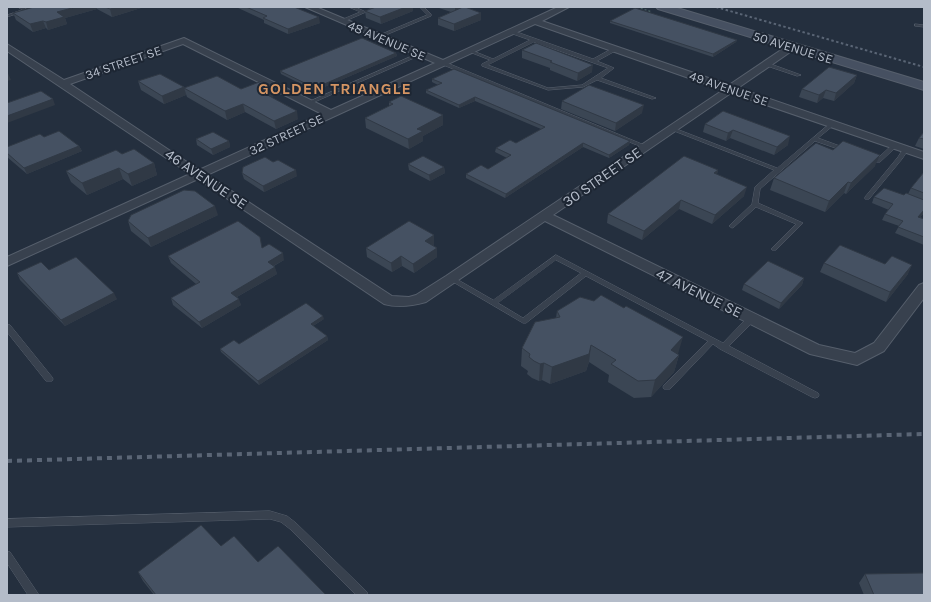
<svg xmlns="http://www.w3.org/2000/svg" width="931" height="602" font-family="Karla,sans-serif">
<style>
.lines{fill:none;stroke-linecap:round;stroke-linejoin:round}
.lane-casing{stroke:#565f6c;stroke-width:1}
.street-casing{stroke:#565f6c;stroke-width:2}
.secondary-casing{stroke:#565f6c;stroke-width:2}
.path{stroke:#44595c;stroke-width:1.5;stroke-dasharray:2 2;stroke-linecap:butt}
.lane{fill:#38414e;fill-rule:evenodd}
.street{fill:#38414e;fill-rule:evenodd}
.secondary{fill:#465061;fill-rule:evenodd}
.rail-far1{stroke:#5a6575;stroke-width:2;stroke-dasharray:2.5 2.5;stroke-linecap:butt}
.rail{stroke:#5a6575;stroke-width:4;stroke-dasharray:5 5;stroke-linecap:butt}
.wall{fill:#3b4654}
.shaded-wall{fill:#303945}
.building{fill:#455162;stroke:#303945}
.labels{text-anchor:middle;stroke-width:4;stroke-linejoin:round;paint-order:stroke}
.far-street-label{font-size:13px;fill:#b4bcc9;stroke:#1d2633}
.street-label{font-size:15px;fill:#b4bcc9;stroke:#1d2633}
.far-district-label{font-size:16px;font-weight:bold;letter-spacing:1px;fill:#d59563;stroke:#1d2633}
</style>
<rect width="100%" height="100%" fill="#242f3e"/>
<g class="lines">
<g class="lane-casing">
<path id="lane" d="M18 7H23L28 10 7 17V15L22 10Z
M349 7H355L366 12 343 22H341V20L360 12Z
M420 7H424L431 14V16L381 37 377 36 427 15Z
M915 24 924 25V27L915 26Z
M510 31H514L593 59 613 48H617V50L597 61 614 68 601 78 656 98 652 99 597 80 583 87 548 90 482 66V64L490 60 467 51 471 50 493 59 530 40 510 33ZM534 42 608 68 582 85 548 88 488 65Z
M419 53 423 54 310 104 306 103Z
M441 62H445L649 147 646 149 644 148 441 64Z
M764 63H768L801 75 797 76 764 65Z
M832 122 835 124 834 125 818 138 848 149V151H844L815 141 760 189 758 203 803 223 776 250H772L771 249 796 224 756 207 734 227 732 228 729 226 752 204 755 187 774 170 669 129 670 128H674L777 168Z
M894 144 897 146 896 147 880 162H876L866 158 869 156 877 159 892 145Z
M905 148 908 150 902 159 869 199H865V197L898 157 903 149Z
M556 255 723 343 748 317H754L755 319 754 321 729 346 818 393 819 395 818 397 815 398 812 397 720 349 713 344 670 389H664L663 387 664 385 708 341 586 276 526 323H523L448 279 451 277H453L493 300ZM556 260 581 273 523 318 498 303Z
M7 324 10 325 52 377 53 379 52 381H46L7 332Z
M270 511 287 516 296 523 367 592 368 595H356L290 529 281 522 270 519 7 527V519Z
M7 551 10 552 39 595H28L7 563Z"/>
</g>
<g class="street-casing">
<path id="street" d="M305 7H316L443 60 558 7H569L542 21 729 85 790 44H796L797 46 796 48 738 88 924 152V159L731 93 553 215 819 345 855 353 874 343 919 285 924 283V298L884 351 857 365 810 354 545 221 426 302C412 306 398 308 384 304L198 179 7 266V257L190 174 7 51V44L64 80 184 38 331 110 435 63ZM535 24 723 90 446 276 416 295 409 297 392 296 207 175ZM183 44 322 114 199 170 70 84Z"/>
</g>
<g class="secondary-casing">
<path id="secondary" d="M656 7H674L924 82V90L658 9Z"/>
</g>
<path class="path" d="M637 7 652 12"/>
<use href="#lane" class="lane"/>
<use href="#street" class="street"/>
<use href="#secondary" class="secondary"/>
<path class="rail-far1" d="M716 7 924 67"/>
<path class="rail" d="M7 461 924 434"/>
</g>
<path class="wall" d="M34 7H140L141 8 112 17 97 9 65 18 67 24 48 30 46 28 33 32 16 20 13 13Z
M236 7H294L320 23 288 34 264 23V20Z
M366 7H413V11L381 24 366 18 365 11 371 9Z
M436 7H471L468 8 481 13V20L454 31 438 25V18L451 12Z
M610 21 737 40 736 42 713 57 610 23Z
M522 50 592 72 577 81 550 70V68L522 58Z
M396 53 397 56 315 91 281 74 280 71Z
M857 75 854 83 834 101 823 98 817 103 799 97 802 89Z
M432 79 630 141 629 145 609 158 583 147 505 198 466 178V174L488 169 507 158 495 152 496 148 516 143 541 129 475 101 459 108 426 93V90L438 85 432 82Z
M138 81 184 87 186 95 164 104 141 90Z
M275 87 276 95 271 97 298 119 276 129 245 112 227 120 187 97 184 88 241 89Z
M562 101 642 113 615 131 561 109Z
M389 102 443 115V125L423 136V141L409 149 366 128 365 118 389 106Z
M723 111 788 145 774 155 730 138 726 141 703 132 705 124Z
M924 132V149L915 146 919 138Z
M44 137 79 146 82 151 27 174 7 157V147Z
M196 139 229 141 230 147 213 155 197 145Z
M833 150 875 166 846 194 844 193 825 212 770 190 774 178Z
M122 154 154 163 157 175 132 186 123 179 87 195 71 182 66 171Z
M408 164 444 167 445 173 430 181 409 170Z
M718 170 717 174 744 196 712 224 679 209 642 240 607 223 608 214Z
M924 172V213L920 217 924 219V245L895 233 899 226 882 220 885 214 889 210 872 203 874 197 904 195 908 194 911 188Z
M242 173 297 176 264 192 244 179Z
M218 215 151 247 131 231 128 221Z
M434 235V244L433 245 437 248V257L414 273 402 266 392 272 367 257 366 248Z
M262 248 284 260 274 266 277 274 237 297 241 305 202 328 173 305 171 298 196 284 171 263 168 256Z
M824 263 908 274 886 302 820 272Z
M49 270 117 299 65 326 20 280 17 273Z
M804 278 802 285 779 309 742 290 744 284Z
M557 311 678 354 679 355 674 372 651 397 634 398 608 382 609 375 589 362 586 371 550 384 542 380 539 381 532 378 527 374 528 371 521 366 522 348 556 318Z
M324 319 313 326 327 336 328 340 259 385 221 352 220 349 239 344Z
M221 546 258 562 326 595H154L143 581 138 572Z
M865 574 924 595H864L859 583Z"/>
<path class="shaded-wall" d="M76 7H97V9L65 18 67 24 48 30 46 22 57 12Z
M118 7H140L141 8 112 17 110 9Z
M406 7H413V11L381 24 380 17Z
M455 7H471L455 14Z
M481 13V20L454 31V24Z
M319 17 320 23 288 34V29Z
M43 21 46 28 33 32 30 24Z
M737 40 736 42 713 57V54Z
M396 53 397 56 315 91V88Z
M593 65 592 72 577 81 578 73Z
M7 71 11 80 7 81Z
M857 75 854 83 834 101 836 93Z
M184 87 186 95 164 104 162 96Z
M275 87 276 95 263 101 262 92Z
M826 90 823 98 817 103 819 95Z
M475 97V101L459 108V105Z
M53 99 55 105 7 123V116Z
M243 104 245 112 227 120 225 111Z
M644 105 642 113 615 131 616 123Z
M297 111 298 119 276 129 274 121Z
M443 115V125L423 136V141L409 149 408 139 417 129Z
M733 130 730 138 726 141 728 133Z
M790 136 788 145 774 155 777 147Z
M229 141 230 147 213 155 211 149Z
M630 141 629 145 609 158V155Z
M583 143V147L505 198 506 194Z
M79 146 82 151 27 174 24 168Z
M880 155 875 166 846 194 851 183Z
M154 163 157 175 132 186 128 174Z
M444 167 445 173 430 181 429 175Z
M119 168 123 179 87 195 82 183Z
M296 170 297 176 264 192 263 186Z
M718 170 716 178 714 173Z
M848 182 844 193 825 212 829 201Z
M747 187 744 196 712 224 715 215Z
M681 200 679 209 642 240 644 231Z
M215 206 218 215 151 247 148 238Z
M924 210V213L915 223 918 217Z
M434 235V244L425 250V241Z
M437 248V257L414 273 413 264Z
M283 253 284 260 269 268 268 262Z
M401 256 402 266 392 272 391 263Z
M912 265 908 274 886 302 890 292Z
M275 267 277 274 233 299 231 293Z
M804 278 802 285 779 309 781 303Z
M114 293 117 299 65 326 61 320Z
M239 299 241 305 202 328 199 322Z
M323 316 324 319 311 327V324Z
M327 336 328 340 259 385 258 381Z
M683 337 678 354 667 368 671 350Z
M591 345 589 362 586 371 550 384 552 367Z
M679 355 674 372 651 397 655 380Z
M544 363 542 380 539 381 540 364Z"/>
<path class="building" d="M34 7H76L57 12 64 17 46 22 43 21 30 24 13 13Z
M105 7H118L110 9Z
M246 7H294L319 17 288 29 263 18 267 16Z
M376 7H406L380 17 365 11Z
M463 7H465L481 13 454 24 438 18Z
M635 8 737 40 713 54 610 21Z
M362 38 396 53 315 88 280 71Z
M536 43 593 65 578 73 550 62 552 61 522 50Z
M829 67 857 75 836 93 826 90 819 95 802 89Z
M454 69 630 141 609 155 583 143 506 194 466 174 481 165 488 169 511 155 496 148 510 140 516 143 545 127 475 97 459 105 426 90 442 83 432 79Z
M160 74 184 87 162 96 138 81Z
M217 76 241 89 262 81 275 87 262 92 297 111 274 121 243 104 225 111 184 88Z
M589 85 644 105 616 123 562 101Z
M41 91 53 99 7 116V103Z
M401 96 443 115 417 129 423 131 408 139 365 118 393 104 389 102Z
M723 111 790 136 777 147 733 130 728 133 705 124Z
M59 131 79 146 24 168 7 153V147L40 134 44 137Z
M213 132 229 141 211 149 196 139Z
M924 132V139L919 138Z
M843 141 880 155 851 183 848 182 829 201 774 178 816 143 833 150Z
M134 149 154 163 128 174 119 168 82 183 66 171 116 150 122 154Z
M423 156 444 167 429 175 408 164Z
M684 156 718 170 714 173 747 187 715 215 681 200 644 231 608 214Z
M265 157 273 162 278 160 296 170 263 186 242 173 243 167Z
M924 172V193L911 188Z
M884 188 904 195 906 193 924 200V210L918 217 924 219V237L898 227 903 221 885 214 893 204 874 197Z
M184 190 195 191 215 206 148 238 128 221 131 215Z
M238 221 260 237 262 248 269 244 283 253 268 262 275 267 231 293 239 299 199 322 171 298 200 282 168 256Z
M409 221 434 235 425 241 437 248 413 264 401 256 391 263 366 248Z
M840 245 885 264 892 256 912 265 890 292 824 263Z
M76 257 114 293 61 320 17 273 41 262 49 270Z
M768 261 804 278 781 303 744 284Z
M601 295 624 308 626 306 683 337 671 350 679 355 655 380 638 381 611 364 616 360 591 345 589 354 552 367 544 363 540 364 534 361 529 357 530 354 522 348 535 322 560 317 557 311 580 297 594 301Z
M306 303 323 316 311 324 327 336 258 381 220 349 234 340 239 344Z
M201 525 221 546 234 536 258 562 278 546 326 595H156L138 572Z
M924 573V595H874L865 574Z"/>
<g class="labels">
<g class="far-street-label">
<text transform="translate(387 40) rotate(23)" y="5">48 AVENUE SE</text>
<text transform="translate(793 47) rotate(17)" y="5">50 AVENUE SE</text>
<text transform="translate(123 62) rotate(-19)" y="5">34 STREET SE</text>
<text transform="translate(729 88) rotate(19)" y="5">49 AVENUE SE</text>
<text transform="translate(286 134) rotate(-25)" y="5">32 STREET SE</text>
</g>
<g class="street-label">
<text transform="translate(602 177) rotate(-35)" y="5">30 STREET SE</text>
<text transform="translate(206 179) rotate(34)" y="5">46 AVENUE SE</text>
<text transform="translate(699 293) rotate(26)" y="5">47 AVENUE SE</text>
</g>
<g class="far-district-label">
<text x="335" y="94">GOLDEN TRIANGLE</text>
</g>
</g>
<rect width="931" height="602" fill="none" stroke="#b4bcc9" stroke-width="16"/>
</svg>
